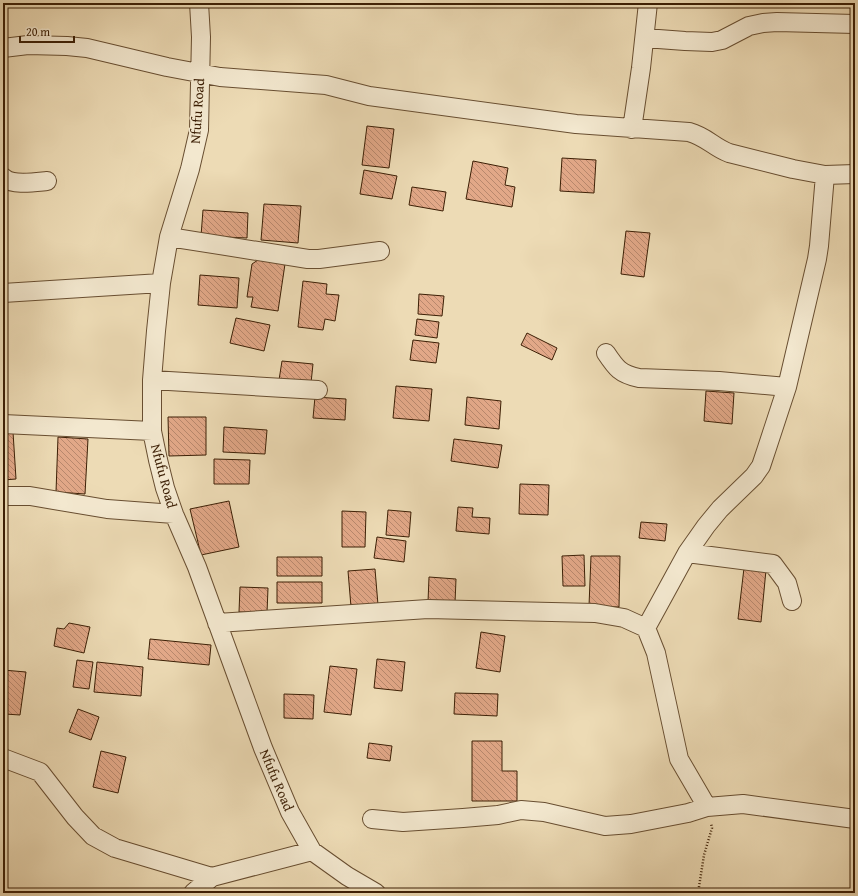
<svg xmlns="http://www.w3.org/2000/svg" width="858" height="896" font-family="'Gentium Book Plus',serif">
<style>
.building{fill:url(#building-back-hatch);stroke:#3c1f05}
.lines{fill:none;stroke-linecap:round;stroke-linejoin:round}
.minor-casing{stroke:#684e31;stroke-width:20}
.path{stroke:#3c1f05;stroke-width:2.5;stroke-dasharray:1 2;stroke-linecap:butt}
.minor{stroke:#f3e8cf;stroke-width:18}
.labels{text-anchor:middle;stroke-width:3;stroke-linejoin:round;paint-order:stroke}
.street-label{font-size:14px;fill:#3c1f05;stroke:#f3e8cf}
</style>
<defs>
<pattern id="building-back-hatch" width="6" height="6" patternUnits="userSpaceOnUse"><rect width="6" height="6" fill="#e2a888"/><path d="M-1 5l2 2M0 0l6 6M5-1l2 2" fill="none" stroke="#b8886d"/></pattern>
</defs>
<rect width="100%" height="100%" fill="#eddbb5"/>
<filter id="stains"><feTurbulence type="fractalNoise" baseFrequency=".005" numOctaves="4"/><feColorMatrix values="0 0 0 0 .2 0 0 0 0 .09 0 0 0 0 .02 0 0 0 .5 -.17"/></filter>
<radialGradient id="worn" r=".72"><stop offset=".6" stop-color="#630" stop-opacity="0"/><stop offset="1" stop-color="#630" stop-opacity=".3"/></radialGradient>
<path class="building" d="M367 126 394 129 389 168 362 165Z
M562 158 596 160 594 193 560 191Z
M473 161 508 168 505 185 515 187 512 207 466 199Z
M364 170 397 176 392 199 360 194Z
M412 187 446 192 443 211 409 205Z
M264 204 301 206 298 243 261 240Z
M203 210 248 213 247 238 201 236Z
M626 231 650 233 644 277 621 274Z
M258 260 285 264 278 311 251 307 253 297H247L252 264Z
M200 275 239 278 237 308 198 305Z
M303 281 327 284 326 294 339 295 335 321 325 319 323 330 298 327Z
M419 294 444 296 442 316 418 314Z
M236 318 270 325 264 351 230 343Z
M417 319 439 322 437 338 415 335Z
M527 333 557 348 552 360 521 345Z
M413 340 439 343 436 363 410 360Z
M282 361 313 364 311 383 279 380Z
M396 386 432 389 429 421 393 418Z
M706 391 734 393 732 424 704 421Z
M315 397 346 399 345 420 313 418Z
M467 397 501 401 499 429 465 425Z
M168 417H206V455L169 456Z
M224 427 267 430 265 454 223 452Z
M13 432 16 479 3 480V433Z
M58 437 88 439 85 494 56 492Z
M454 439 502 445 498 468 451 461Z
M214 459 250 460 249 484H214Z
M520 484 549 485 548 515 519 514Z
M229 501 239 547 201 555 190 509Z
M458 507 473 508 472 517 490 518 489 534 456 531Z
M388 510 411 512 409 537 386 535Z
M342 511 366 512 365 547H342Z
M641 522 667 524 665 541 639 538Z
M377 537 406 541 404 562 374 558Z
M584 555 585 586H563L562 556Z
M591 556H620L619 607 589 606Z
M277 557H322V576H277Z
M744 568 766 570 761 622 738 619Z
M375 569 378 605 351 607 348 571Z
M429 577 456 579 455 603 428 602Z
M277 582H322V603H277Z
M240 587 268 588 267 613 239 612Z
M69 623 90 627 84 653 54 646 57 628 64 629Z
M481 632 505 636 500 672 476 668Z
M150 639 211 645 209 665 148 659Z
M377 659 405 662 402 691 374 688Z
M77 660 93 662 89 689 73 687Z
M97 662 143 667 141 696 94 692Z
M330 666 357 669 351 715 324 712Z
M3 670 26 672 20 715 5 714 4 722H3Z
M455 693 498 694 497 716 454 714Z
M284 694 314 695 313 719 284 718Z
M78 709 99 717 91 740 69 732Z
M472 741H502V771H517V801H472Z
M369 743 392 746 390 761 367 758Z
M101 751 126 757 118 793 93 787Z"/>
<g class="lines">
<g class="minor-casing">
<path id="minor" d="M199 3 201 37 199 130 190 169 169 237 161 283 156 331 152 380V431L158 460 165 488 174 514 197 567 263 748 290 812 312 851 347 876 376 893
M645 38 685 41 712 42 722 40 749 26 763 23 777 22 855 24
M3 48 28 45 67 46 87 48 167 67 220 77 326 85 369 96 576 124 689 132C707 137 713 147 729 153L793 169 825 175 819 246 817 259 787 387 767 448 761 466 754 476 720 509 706 526 687 553 646 628
M632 129 641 68 648 3
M825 175 855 174
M3 177C11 186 36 182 47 181
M169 237 308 259H319L380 251
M3 293 161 283
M606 353C616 368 620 374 639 378L719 381 787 387
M152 380 318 390
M3 424 152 431
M3 496H30L107 509 174 514
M687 553 773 564 787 583 792 601
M217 623 428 609 595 613 624 618 646 628 656 653 679 759 707 807
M3 758 40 772 75 817 93 836 115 848 212 877
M372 819 403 822 463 818 498 815 521 810 544 812 605 826 631 824 688 813 707 807 743 804 855 819
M193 893 212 877 312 851"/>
</g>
<path class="path" d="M698 893 704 855 712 828 711 823"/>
<use href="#minor" class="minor"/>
</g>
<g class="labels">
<g class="street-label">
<text transform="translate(197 111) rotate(-86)" y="5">Nfufu Road</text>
<text transform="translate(164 476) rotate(75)" y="5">Nfufu Road</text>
<text transform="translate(277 780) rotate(67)" y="5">Nfufu Road</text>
</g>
</g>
<rect width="858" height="896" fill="none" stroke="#eddbb5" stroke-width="16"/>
<rect x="4" y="4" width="850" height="888" fill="none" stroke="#3c1f05" stroke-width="2"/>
<rect x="8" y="8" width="842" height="880" fill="none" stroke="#3c1f05"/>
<path d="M20 36v6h54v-6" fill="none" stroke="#3c1f05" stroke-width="2"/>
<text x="26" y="36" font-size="12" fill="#3c1f05" stroke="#f3e8cf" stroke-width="3" paint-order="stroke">20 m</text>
<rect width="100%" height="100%" filter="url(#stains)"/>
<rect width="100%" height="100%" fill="url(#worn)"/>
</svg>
